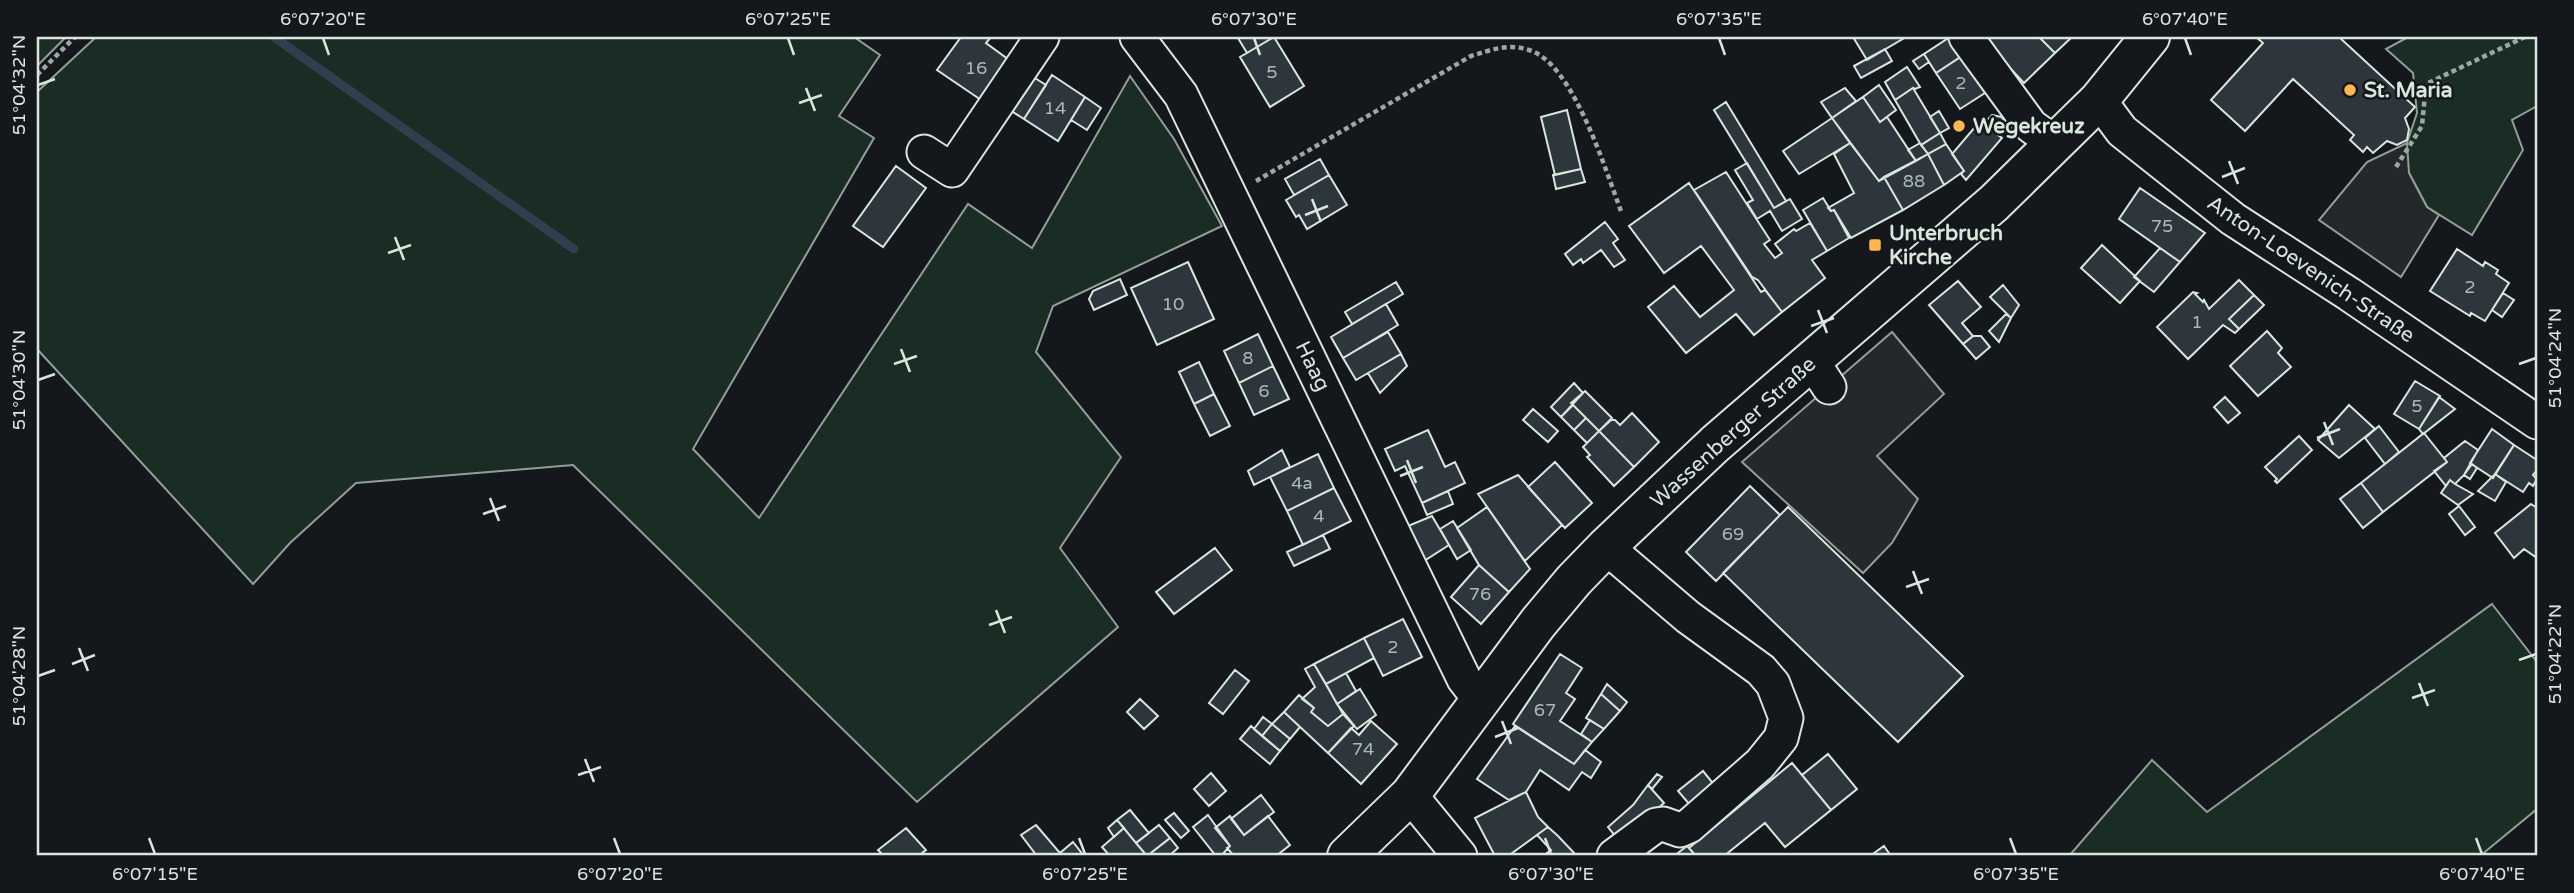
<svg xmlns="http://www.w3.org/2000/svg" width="2574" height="893" font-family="'Varela Round',sans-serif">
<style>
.green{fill:#1a2d24;stroke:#939e99;stroke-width:2}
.parking{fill:#24282b;stroke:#939e99;stroke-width:2}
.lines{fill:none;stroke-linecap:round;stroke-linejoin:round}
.stream{stroke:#2f3f4d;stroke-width:9}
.building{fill:#2c363c;stroke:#d8e6dc;stroke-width:2}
.minor-casing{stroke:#d8e6dc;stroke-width:37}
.major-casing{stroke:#d8e6dc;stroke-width:42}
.path{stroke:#9da8a2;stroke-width:4.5;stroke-dasharray:5 3.5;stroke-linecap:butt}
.minor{stroke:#14181c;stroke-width:33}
.major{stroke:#14181c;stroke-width:38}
.ticks{fill:none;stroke:#d8e6dc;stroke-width:2.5}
.poi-dot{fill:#ffb74d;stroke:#14181c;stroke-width:2.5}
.labels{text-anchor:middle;stroke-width:5;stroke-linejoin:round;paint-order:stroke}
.number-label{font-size:18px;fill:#adbab4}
.poi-label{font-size:21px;font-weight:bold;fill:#d8e6dc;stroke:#14181c;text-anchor:start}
.street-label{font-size:21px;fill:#d8e6dc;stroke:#14181c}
.neatline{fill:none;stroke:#d8e6dc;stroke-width:2.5}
.ticks-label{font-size:18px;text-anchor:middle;fill:#d8e6dc}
</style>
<rect width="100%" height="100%" fill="#14181c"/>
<path class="green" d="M37 37H66L37 66Z
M96 37H854L880 55 839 116 874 138 693 449 759 518 968 204 1032 248 1130 76 1174 139 1222 226 1053 306 1036 352 1121 457 1060 548 1118 627 917 802 573 465 356 483 290 543 253 584 37 349V92Z
M2408 37H2537V106L2512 120 2523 150 2472 235 2427 207 2407 169V143L2417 113 2413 73 2386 49Z
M2492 604 2537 662V809L2480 856H2069L2152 760 2207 812Z"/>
<path class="parking" d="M2407 143 2409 173 2427 207 2439 215 2401 277 2319 220 2367 162Z
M1892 332 1944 394 1877 456 1918 499 1892 543 1863 573 1742 462Z"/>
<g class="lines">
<path class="stream" d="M274 37 574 249"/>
</g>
<path class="building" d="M961 37H991L986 43 1016 65 984 102 937 70Z
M1241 37H1274L1247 53 1238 38Z
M1274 37 1304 86 1270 107 1240 57Z
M1853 37H1906L1867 60Z
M1950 37 1962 56 1936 73 1924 54Z
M1981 37H2039L2055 53 2024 83Z
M2039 37H2072L2055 53Z
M2256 37H2339L2415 107 2405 118 2409 129 2407 140 2397 145 2387 141 2373 153 2367 147 2363 152 2350 140 2354 135 2293 79 2245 131 2211 100 2263 43Z
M1885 49 1892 61 1861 78 1854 66Z
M1924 54 1929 62 1919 69 1913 61Z
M1962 56 1985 93 1960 109 1936 73Z
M1907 67 1920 87 1915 89 1913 88 1895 100 1885 82Z
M1030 75 1046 85 1024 119 1008 109Z
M1052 75 1085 97 1058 141 1024 119Z
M1879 85 1896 110 1880 122 1863 97Z
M1845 88 1856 101 1832 118 1821 102Z
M1913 88 1940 133 1921 145 1895 100Z
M1085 97 1101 108 1087 130 1071 120Z
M1863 97 1880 122 1887 117 1916 161 1879 181 1832 118Z
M1726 102 1786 201 1774 208 1714 110Z
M1567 110 1581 169 1555 175 1541 117Z
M1939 111 1949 128 1940 133 1930 117Z
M1992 115 2002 117 2004 124 1998 135 2002 138 1966 180 1961 174 1964 171 1952 154 1981 120 1985 122Z
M1832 118 1850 143 1799 174 1783 151Z
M1940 133 1946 144 1928 154 1921 145Z
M1850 143 1879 181 1884 177 1903 210 1851 238 1834 210 1831 211 1828 208 1854 193 1834 154Z
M1920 143 1928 154 1916 161 1908 150Z
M1946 144 1964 171 1944 185 1928 154Z
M1928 154 1944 185 1903 210 1884 177Z
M1320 159 1329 175 1294 195 1285 179Z
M1747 163 1774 208 1790 199 1802 219 1782 231 1770 211 1757 219 1747 203 1753 200 1735 170Z
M896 166 926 188 883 247 853 226Z
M1581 169 1585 182 1556 189 1553 175Z
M1726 172 1770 240 1764 244 1775 258 1782 253 1775 244 1794 229 1796 231 1810 223 1827 251 1812 260 1825 278 1782 312 1758 280 1752 277 1694 190Z
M1329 175 1347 205 1307 229 1299 215 1296 217 1286 200Z
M1689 183 1761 292 1765 290 1782 312 1754 335 1736 314 1686 353 1648 307 1674 286 1700 317 1734 290 1701 246 1664 273 1629 226Z
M2140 188 2205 233 2180 262 2119 219Z
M1823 198 1831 211 1834 210 1849 238 1827 251 1803 210Z
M1605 222 1618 239 1613 243 1625 260 1614 267 1601 250 1583 263 1581 259 1573 265 1565 254Z
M2102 245 2140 281 2120 303 2081 268Z
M2160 248 2180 262 2154 292 2134 277Z
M2457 249 2483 266 2485 262 2498 270 2496 274 2509 283 2485 321 2471 313 2470 316 2430 291Z
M1188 262 1214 319 1157 345 1131 288Z
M1120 279 1127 295 1094 310 1089 299 1093 291Z
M2239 280 2254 295 2229 319 2239 329 2235 333 2223 325 2188 359 2157 327 2193 292 2197 293 2195 294 2203 302 2204 300 2209 309Z
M1958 281 1981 307 1962 323 1973 336 1963 344 1929 305Z
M1396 282 1403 294 1352 324 1345 312Z
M2003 285 2019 305 2011 318 1990 297Z
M2503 293 2514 300 2502 317 2492 310Z
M2254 295 2264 305 2239 329 2229 319Z
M1386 304 1398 325 1343 358 1331 337Z
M2006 314 2011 318 1999 342 1989 331Z
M2267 331 2282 348 2278 353 2291 367 2258 396 2230 366Z
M1388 332 1401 354 1356 380 1343 358Z
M1258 334 1273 366 1239 383 1224 351Z
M1973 336H1981L1990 347 1976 359 1963 344Z
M1401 354 1407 366 1380 393 1368 373Z
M1199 362 1214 394 1194 404 1179 372Z
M1273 366 1289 399 1254 415 1239 383Z
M2415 381 2440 396 2419 429 2394 414Z
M1574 383 1583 393 1561 417 1551 407Z
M1585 391 1612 418 1599 431 1571 403Z
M1214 394 1230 426 1210 436 1194 404Z
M2225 397 2240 413 2228 423 2214 407Z
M2439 397 2455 409 2423 434 2419 429Z
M1573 405 1586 418 1574 430 1561 417Z
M2349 405 2375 429 2339 458 2318 440Z
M1533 409 1558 431 1548 442 1523 420Z
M1632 413 1659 442 1634 467 1599 431 1611 420H1615L1620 425Z
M1586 418 1599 431 1587 443 1574 430Z
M2379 426 2399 452 2385 464 2365 438Z
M2492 429 2514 445 2493 478 2470 463Z
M1428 430 1445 467 1455 462 1465 483 1422 503 1405 466 1395 471 1385 449Z
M1599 431 1634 467 1614 486 1587 457 1590 455 1583 447Z
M2424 433 2447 462 2383 512 2361 483Z
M2299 436 2312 450 2277 483 2275 481 2277 479 2265 467Z
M2465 441 2478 450 2464 475 2455 484 2450 480 2446 486 2434 471 2447 462 2444 458Z
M2514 445 2537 460V470L2533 475 2537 479 2533 486 2529 483 2523 492 2495 474Z
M1282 450 1290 467 1254 485 1248 471Z
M1318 454 1334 488 1287 511 1270 477Z
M1555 462 1592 503 1565 528 1528 487Z
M2472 464 2477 468 2470 479 2464 475Z
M2495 474 2506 482 2495 501 2478 491Z
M1518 475 1562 525 1525 561 1478 494Z
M2450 480 2455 484 2473 494 2458 505 2441 493Z
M2361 483 2383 512 2363 528 2340 499Z
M1750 486 1780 515 1716 581 1686 552Z
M1334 488 1351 521 1303 545 1287 511Z
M1448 491 1453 504 1427 515 1422 503Z
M2531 504 2537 508V558L2524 549 2514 558 2495 533Z
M2459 506 2475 527 2465 535 2449 514Z
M1487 507 1530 569 1509 592 1479 565 1457 528Z
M1788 507 1963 676 1898 742 1723 573Z
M1432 516 1449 545 1424 561 1408 526Z
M1453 521 1471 550 1457 559 1440 529Z
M1323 535 1330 549 1294 566 1287 552Z
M1215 548 1232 570 1174 614 1156 592Z
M1479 565 1509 592 1481 624 1451 597Z
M1403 619 1422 657 1383 676 1364 638Z
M1364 638 1374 658 1326 684 1314 664Z
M1560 654 1582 668 1566 693 1575 699 1560 721 1592 742 1574 764 1513 724Z
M1314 664 1343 714 1328 726 1311 712 1314 708 1302 699 1315 687 1305 669Z
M1235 670 1249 681 1223 714 1209 703Z
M1346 673 1356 691 1337 704 1326 684Z
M1607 684 1627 702 1620 711 1601 694Z
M1360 689 1376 715 1357 729 1337 704Z
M1601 694 1620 711 1604 729 1586 718Z
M1299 695 1314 708 1311 712 1328 726 1343 714 1354 726 1328 753 1284 712Z
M1140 699 1158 716 1144 729 1127 712Z
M1284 712 1300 727 1290 739 1272 724Z
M1263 717 1272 724 1262 736 1254 729Z
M1590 720 1604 729 1592 742 1581 734Z
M1371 721 1397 744 1361 784 1328 753 1351 728 1359 735Z
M1272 724 1290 739 1280 751 1262 736Z
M1251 726 1280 751 1270 764 1240 739Z
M1515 726 1574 764 1585 750 1601 762 1591 778 1582 772 1569 790 1540 770 1526 792 1509 800 1477 779Z
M1828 754 1857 789 1831 810 1802 775Z
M1792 763 1831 810 1785 847 1765 823 1724 856H1696L1689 848Z
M1703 771 1720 792 1696 812 1678 791Z
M1211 773 1226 791 1209 806 1194 789Z
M1657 774 1662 777 1652 789 1648 785Z
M1648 785 1664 803 1620 842 1608 827 1633 805Z
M1526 792 1538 817 1548 827 1508 856H1495L1475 818Z
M1261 795 1274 812 1244 835 1231 819Z
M1130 810 1149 833 1136 843 1117 820Z
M1174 813 1189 831 1181 838 1165 820Z
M1208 815 1230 846 1221 856H1216L1193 827Z
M1230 816 1244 835 1268 816 1290 845 1276 856H1234L1227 848 1230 846 1215 828Z
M1117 820 1124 828 1114 837 1108 828Z
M1036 825 1060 853 1056 856H1037L1021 835Z
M1159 825 1170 838 1147 856 1136 843Z
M1548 827 1558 836 1577 856H1543L1551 850 1537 835Z
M906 828 926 850 918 856H884L878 850Z
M1124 828 1136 843 1147 856H1110L1102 847Z
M1170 838 1178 848 1169 856H1147Z
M1073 842 1084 856H1062L1060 853Z
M1687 846 1696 856H1674Z
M1884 846 1891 856H1870Z"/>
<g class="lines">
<g class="minor-casing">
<path id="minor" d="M1137 37 1181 95 1464 679 1481 701
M1966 37 2031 126 2056 144
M2099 100 2122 131 2233 219 2349 294 2537 422
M924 152 952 170 1042 37
M1812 361 1829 387
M1606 547 1688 617 1761 670 1773 684 1786 718 1781 738 1760 764 1689 826 1680 830 1663 824 1656 825 1614 856
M1410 795 1460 856"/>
</g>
<g class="major-casing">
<path id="major" d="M1347 856 1410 795 1538 623 1574 580 1606 547 1715 444 1994 203 2099 100 2150 37"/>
</g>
<path class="path" d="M37 75 75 37
M2396 167 2422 126 2426 84 2525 37
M1256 181 1471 56C1491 50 1508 43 1529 50 1573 63 1605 169 1621 211"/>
<use href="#minor" class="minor"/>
<use href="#major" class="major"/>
</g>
<path class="ticks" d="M323 38 329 55M788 38 794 55M1254 38 1260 55M1719 38 1725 55M2185 38 2191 55M38 85 55 79M806 88 815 111M799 103 822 95M2229 161 2238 184M2222 177 2245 168M1312 199 1321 222M1305 215 1328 206M395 237 404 260M388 253 411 245M1818 310 1827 333M1811 326 1834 318M901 349 910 372M894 364 917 356M2519 364 2536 358M38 380 55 374M2324 422 2333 445M2317 438 2340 429M1407 460 1416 483M1400 476 1423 467M490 498 499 521M483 514 506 506M1913 571 1922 594M1906 587 1929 579M996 610 1005 633M989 625 1012 617M79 648 88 671M2519 660 2536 654M72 664 95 655M38 676 55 670M2419 683 2428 706M2412 698 2435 690M1502 721 1511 744M1495 737 1518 728M585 759 594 782M578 775 601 767M149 838 155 854M614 838 620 854M1079 838 1085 854M1545 838 1551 854M2010 838 2016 854M2476 838 2482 854"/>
<g class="poi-dot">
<circle cx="2350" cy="90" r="7"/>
<circle cx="1959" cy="126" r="7"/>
<rect x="1868" y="238" width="14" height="14" rx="3.5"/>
</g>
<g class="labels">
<g class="number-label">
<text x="976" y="74">16</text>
<text x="1272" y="78">5</text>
<text x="1961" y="89">2</text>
<text x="1055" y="114">14</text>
<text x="1914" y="187">88</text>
<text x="2162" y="232">75</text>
<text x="2470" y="293">2</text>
<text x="1173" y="310">10</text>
<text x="2197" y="328">1</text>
<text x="1248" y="364">8</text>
<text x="1264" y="397">6</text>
<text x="2417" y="412">5</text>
<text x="1302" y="489">4a</text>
<text x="1319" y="522">4</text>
<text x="1733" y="540">69</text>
<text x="1480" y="600">76</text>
<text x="1393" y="653">2</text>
<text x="1545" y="716">67</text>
<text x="1363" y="755">74</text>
</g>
<g class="poi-label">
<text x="2364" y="97">St. Maria</text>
<text x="1973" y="133">Wegekreuz</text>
<text x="1889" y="240">Unterbruch<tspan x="1889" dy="24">Kirche</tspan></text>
</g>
<g class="street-label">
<text transform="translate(2311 269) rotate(34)" y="7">Anton-Loevenich-Straße</text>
<text transform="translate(1313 366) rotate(64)" y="7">Haag</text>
<text transform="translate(1733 432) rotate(-42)" y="7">Wassenberger Straße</text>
</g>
</g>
<rect width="2574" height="893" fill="none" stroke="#14181c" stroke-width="77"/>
<rect x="38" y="38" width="2498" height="816" class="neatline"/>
<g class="ticks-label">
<text x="323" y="25">6°07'20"E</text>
<text x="788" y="25">6°07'25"E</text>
<text x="1254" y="25">6°07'30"E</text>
<text x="1719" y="25">6°07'35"E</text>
<text x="2185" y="25">6°07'40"E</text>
<text transform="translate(19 85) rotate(-90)" y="6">51°04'32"N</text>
<text transform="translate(2555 358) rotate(-90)" y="6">51°04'24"N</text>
<text transform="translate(19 380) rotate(-90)" y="6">51°04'30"N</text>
<text transform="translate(2555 654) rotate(-90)" y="6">51°04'22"N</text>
<text transform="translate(19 676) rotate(-90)" y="6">51°04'28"N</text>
<text x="155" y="880">6°07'15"E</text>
<text x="620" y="880">6°07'20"E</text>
<text x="1085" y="880">6°07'25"E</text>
<text x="1551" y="880">6°07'30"E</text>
<text x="2016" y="880">6°07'35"E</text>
<text x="2482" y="880">6°07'40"E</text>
</g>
</svg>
